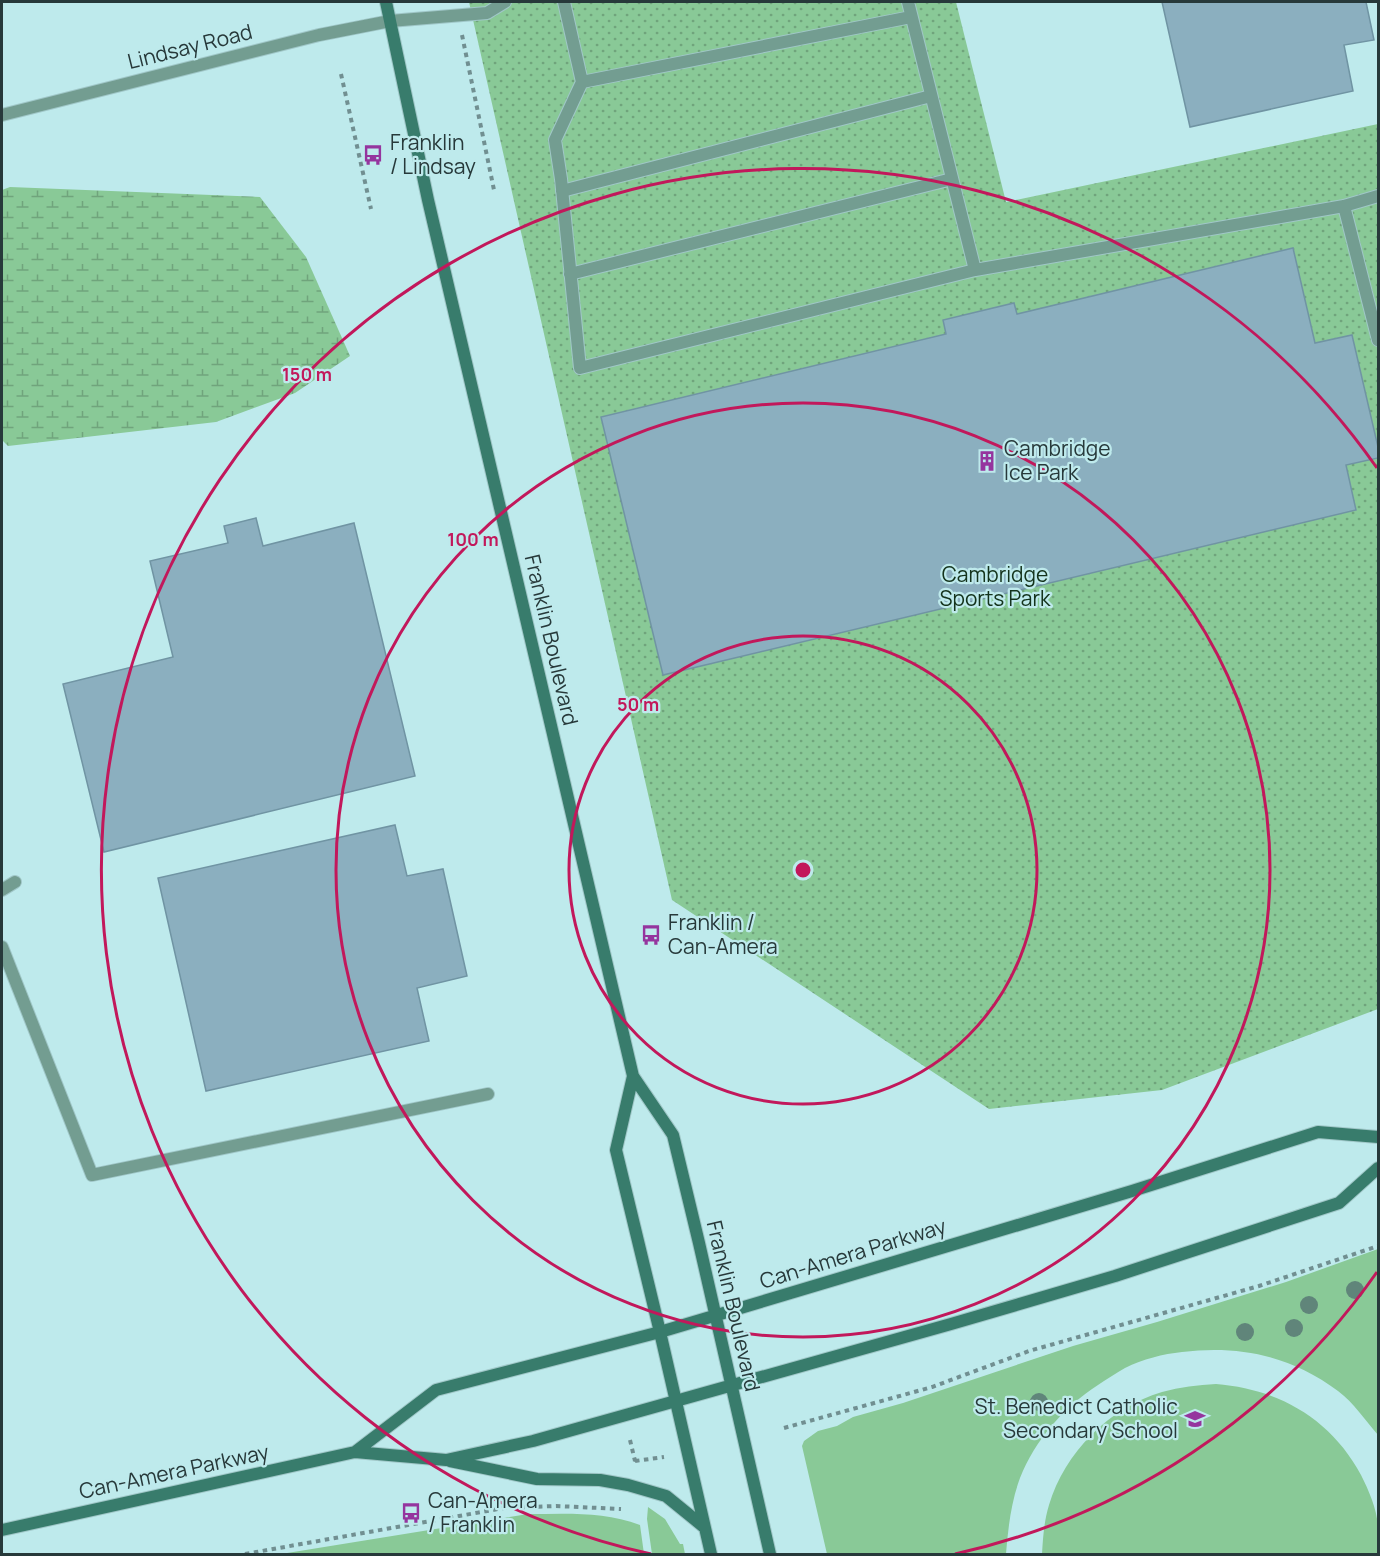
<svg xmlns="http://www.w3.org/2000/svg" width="1380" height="1556" font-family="Manrope,sans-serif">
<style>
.grass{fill:#89c997}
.wetland{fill:url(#wetland-marsh)}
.park{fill:url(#park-dots)}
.building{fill:#8bafbf;stroke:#7094a3;stroke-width:1.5}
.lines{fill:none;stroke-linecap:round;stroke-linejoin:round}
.service-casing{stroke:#a0c7c8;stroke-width:14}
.minor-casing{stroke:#a0c7c8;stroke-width:14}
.secondary-casing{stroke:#a0c7c8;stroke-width:14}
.path{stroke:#718f91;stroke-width:4;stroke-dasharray:4.5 4.5;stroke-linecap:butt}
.service{stroke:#739d91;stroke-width:12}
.minor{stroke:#739d91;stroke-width:12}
.secondary{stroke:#387c6c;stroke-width:12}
.tree{fill:#60857a}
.ring{fill:none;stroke:#c2185b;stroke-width:3}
.labels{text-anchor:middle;stroke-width:4.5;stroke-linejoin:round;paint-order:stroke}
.street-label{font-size:21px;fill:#27393a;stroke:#beeaec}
.poi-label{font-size:21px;fill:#27393a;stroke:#beeaec;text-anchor:start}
.park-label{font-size:21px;fill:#14331c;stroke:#beeaec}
.centre{fill:#c2185b;stroke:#beeaec;stroke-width:3}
.ring-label{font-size:18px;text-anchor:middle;font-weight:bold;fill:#c2185b;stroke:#beeaec;stroke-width:4.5;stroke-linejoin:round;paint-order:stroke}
</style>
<defs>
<pattern id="wetland-marsh" width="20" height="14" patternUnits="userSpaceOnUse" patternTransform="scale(1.5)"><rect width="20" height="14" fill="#89c997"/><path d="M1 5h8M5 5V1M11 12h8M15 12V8" fill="none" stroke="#70a47c"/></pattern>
<pattern id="park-dots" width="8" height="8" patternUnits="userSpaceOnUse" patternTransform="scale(1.5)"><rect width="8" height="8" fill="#89c997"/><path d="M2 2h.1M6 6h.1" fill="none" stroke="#70a47c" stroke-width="1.8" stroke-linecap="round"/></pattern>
</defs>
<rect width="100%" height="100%" fill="#beeaec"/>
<path class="grass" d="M1378 1249V1435C1365 1420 1354 1403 1338 1391 1291 1356 1240 1345 1182 1352 1163 1354 1143 1359 1125 1368 1116 1373 1107 1379 1098 1385 1064 1407 1035 1440 1020 1478 1011 1502 1008 1529 1006 1554H827L802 1446 804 1441 818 1431 837 1426 853 1417 903 1403 1073 1346 1157 1322 1286 1282Z
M1216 1384C1279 1389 1331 1419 1361 1475 1369 1491 1377 1509 1378 1527 1379 1536 1379 1545 1378 1554H1042C1043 1538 1044 1521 1049 1505 1065 1452 1109 1408 1162 1392 1180 1387 1198 1385 1216 1384Z
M648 1507 665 1519 680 1544H683L685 1554H652L647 1519Z
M528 1514C566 1514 604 1511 640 1525L644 1554H281Z"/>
<path class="wetland" d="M10 187 260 197 306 257 350 356 295 393 216 422 8 446 2 440V190Z"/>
<path class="park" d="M469 2H956L1006 202 1378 124V1009L1162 1090 989 1109 672 900Z"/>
<path class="building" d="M1162 2H1366L1374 40 1344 45 1353 91 1190 127Z
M1293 248 1315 343 1352 335 1378 447V458L1346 465 1356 510 663 675 601 417 946 334 943 320 1014 303 1017 314Z
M256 518 263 546 354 523 415 776 104 852 63 684 173 657 150 561 228 543 224 526Z
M395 825 407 876 443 869 467 976 417 988 429 1041 206 1091 158 878Z"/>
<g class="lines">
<g class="service-casing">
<path id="service" d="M564 2 582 82 555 140 561 179 580 368 975 270 908 2
M390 21 487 13 505 2
M582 82 911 17
M562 191 931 96
M1344 206 1378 340
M975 270 1344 206 1378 196
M570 274 952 179
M2 947 92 1175 488 1094"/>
</g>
<g class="minor-casing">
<path id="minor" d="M2 115 319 35 390 21
M2 890 15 882"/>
</g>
<g class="secondary-casing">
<path id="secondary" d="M386 2 428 200 633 1076 673 1135 699 1243 770 1554
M633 1076 616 1150 660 1332 711 1554
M355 1452 436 1390 660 1332 1132 1191 1318 1132 1378 1137
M450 1461 537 1479 600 1480 628 1485 666 1496 704 1527
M2 1530 355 1452 446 1460 533 1441 951 1324 1115 1276 1339 1203 1378 1168"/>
</g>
<path class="path" d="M462 35 494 190
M341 74 371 209
M784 1428 932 1387 1029 1351 1259 1286 1378 1246
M630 1440 635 1461 634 1464
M635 1461 664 1457
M245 1554 504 1508 556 1506 621 1509"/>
<use href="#service" class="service"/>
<use href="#minor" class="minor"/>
<use href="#secondary" class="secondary"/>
</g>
<g class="tree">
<circle cx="1355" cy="1290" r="9"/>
<circle cx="1309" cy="1305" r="9"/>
<circle cx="1294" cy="1328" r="9"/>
<circle cx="1245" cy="1332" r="9"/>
<circle cx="1039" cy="1402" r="9"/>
</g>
<g class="ring">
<circle cx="803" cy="870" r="234"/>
<circle cx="803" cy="870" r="467"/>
<path d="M1377 1272A701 701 0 0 1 955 1554M651 1554A701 701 0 1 1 1377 468"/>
</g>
<defs>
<g id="bus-bare" transform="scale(1.62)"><path d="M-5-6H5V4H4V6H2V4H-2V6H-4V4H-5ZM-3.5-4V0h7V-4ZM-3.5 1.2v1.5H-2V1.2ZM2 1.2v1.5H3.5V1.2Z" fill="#95359e" stroke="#beeaec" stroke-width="2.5" paint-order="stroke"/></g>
<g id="building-bare" transform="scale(1.62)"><path d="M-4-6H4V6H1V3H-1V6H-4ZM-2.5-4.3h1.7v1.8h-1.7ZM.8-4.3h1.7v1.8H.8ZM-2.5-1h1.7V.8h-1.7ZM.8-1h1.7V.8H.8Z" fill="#95359e" stroke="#beeaec" stroke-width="2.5" paint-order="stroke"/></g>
<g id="school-bare" transform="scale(1.62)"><path d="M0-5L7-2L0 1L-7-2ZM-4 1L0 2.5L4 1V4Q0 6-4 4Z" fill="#95359e" stroke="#beeaec" stroke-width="2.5" paint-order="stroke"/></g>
</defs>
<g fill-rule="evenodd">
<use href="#bus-bare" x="373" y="155"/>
<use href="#building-bare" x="987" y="461"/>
<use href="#bus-bare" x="651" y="935"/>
<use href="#school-bare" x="1195" y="1419"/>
<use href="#bus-bare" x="411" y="1513"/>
</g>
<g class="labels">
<g class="street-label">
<text transform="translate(190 47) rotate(-14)" y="7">Lindsay Road</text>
<text transform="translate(551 640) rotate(77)" y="7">Franklin Boulevard</text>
<text transform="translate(853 1254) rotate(-17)" y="7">Can-Amera Parkway</text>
<text transform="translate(733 1306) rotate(77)" y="7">Franklin Boulevard</text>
<text transform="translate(174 1472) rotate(-12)" y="7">Can-Amera Parkway</text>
</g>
<g class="poi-label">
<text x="390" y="150">Franklin<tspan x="390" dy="24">/ Lindsay</tspan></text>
<text x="1004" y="456">Cambridge<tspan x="1004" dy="24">Ice Park</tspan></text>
<text x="668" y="930">Franklin /<tspan x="668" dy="24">Can-Amera</tspan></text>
<text x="1178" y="1414" text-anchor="end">St. Benedict Catholic<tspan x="1178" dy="24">Secondary School</tspan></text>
<text x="428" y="1508">Can-Amera<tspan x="428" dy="24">/ Franklin</tspan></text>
</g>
<g class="park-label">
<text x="995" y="582">Cambridge<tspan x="995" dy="24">Sports Park</tspan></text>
</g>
</g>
<circle cx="803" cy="870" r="9" class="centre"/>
<g class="ring-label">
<text x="307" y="381">150 m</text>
<text x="473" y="546">100 m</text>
<text x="638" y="711">50 m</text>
</g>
<rect width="1380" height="1556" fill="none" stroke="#27393a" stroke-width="6"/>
</svg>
